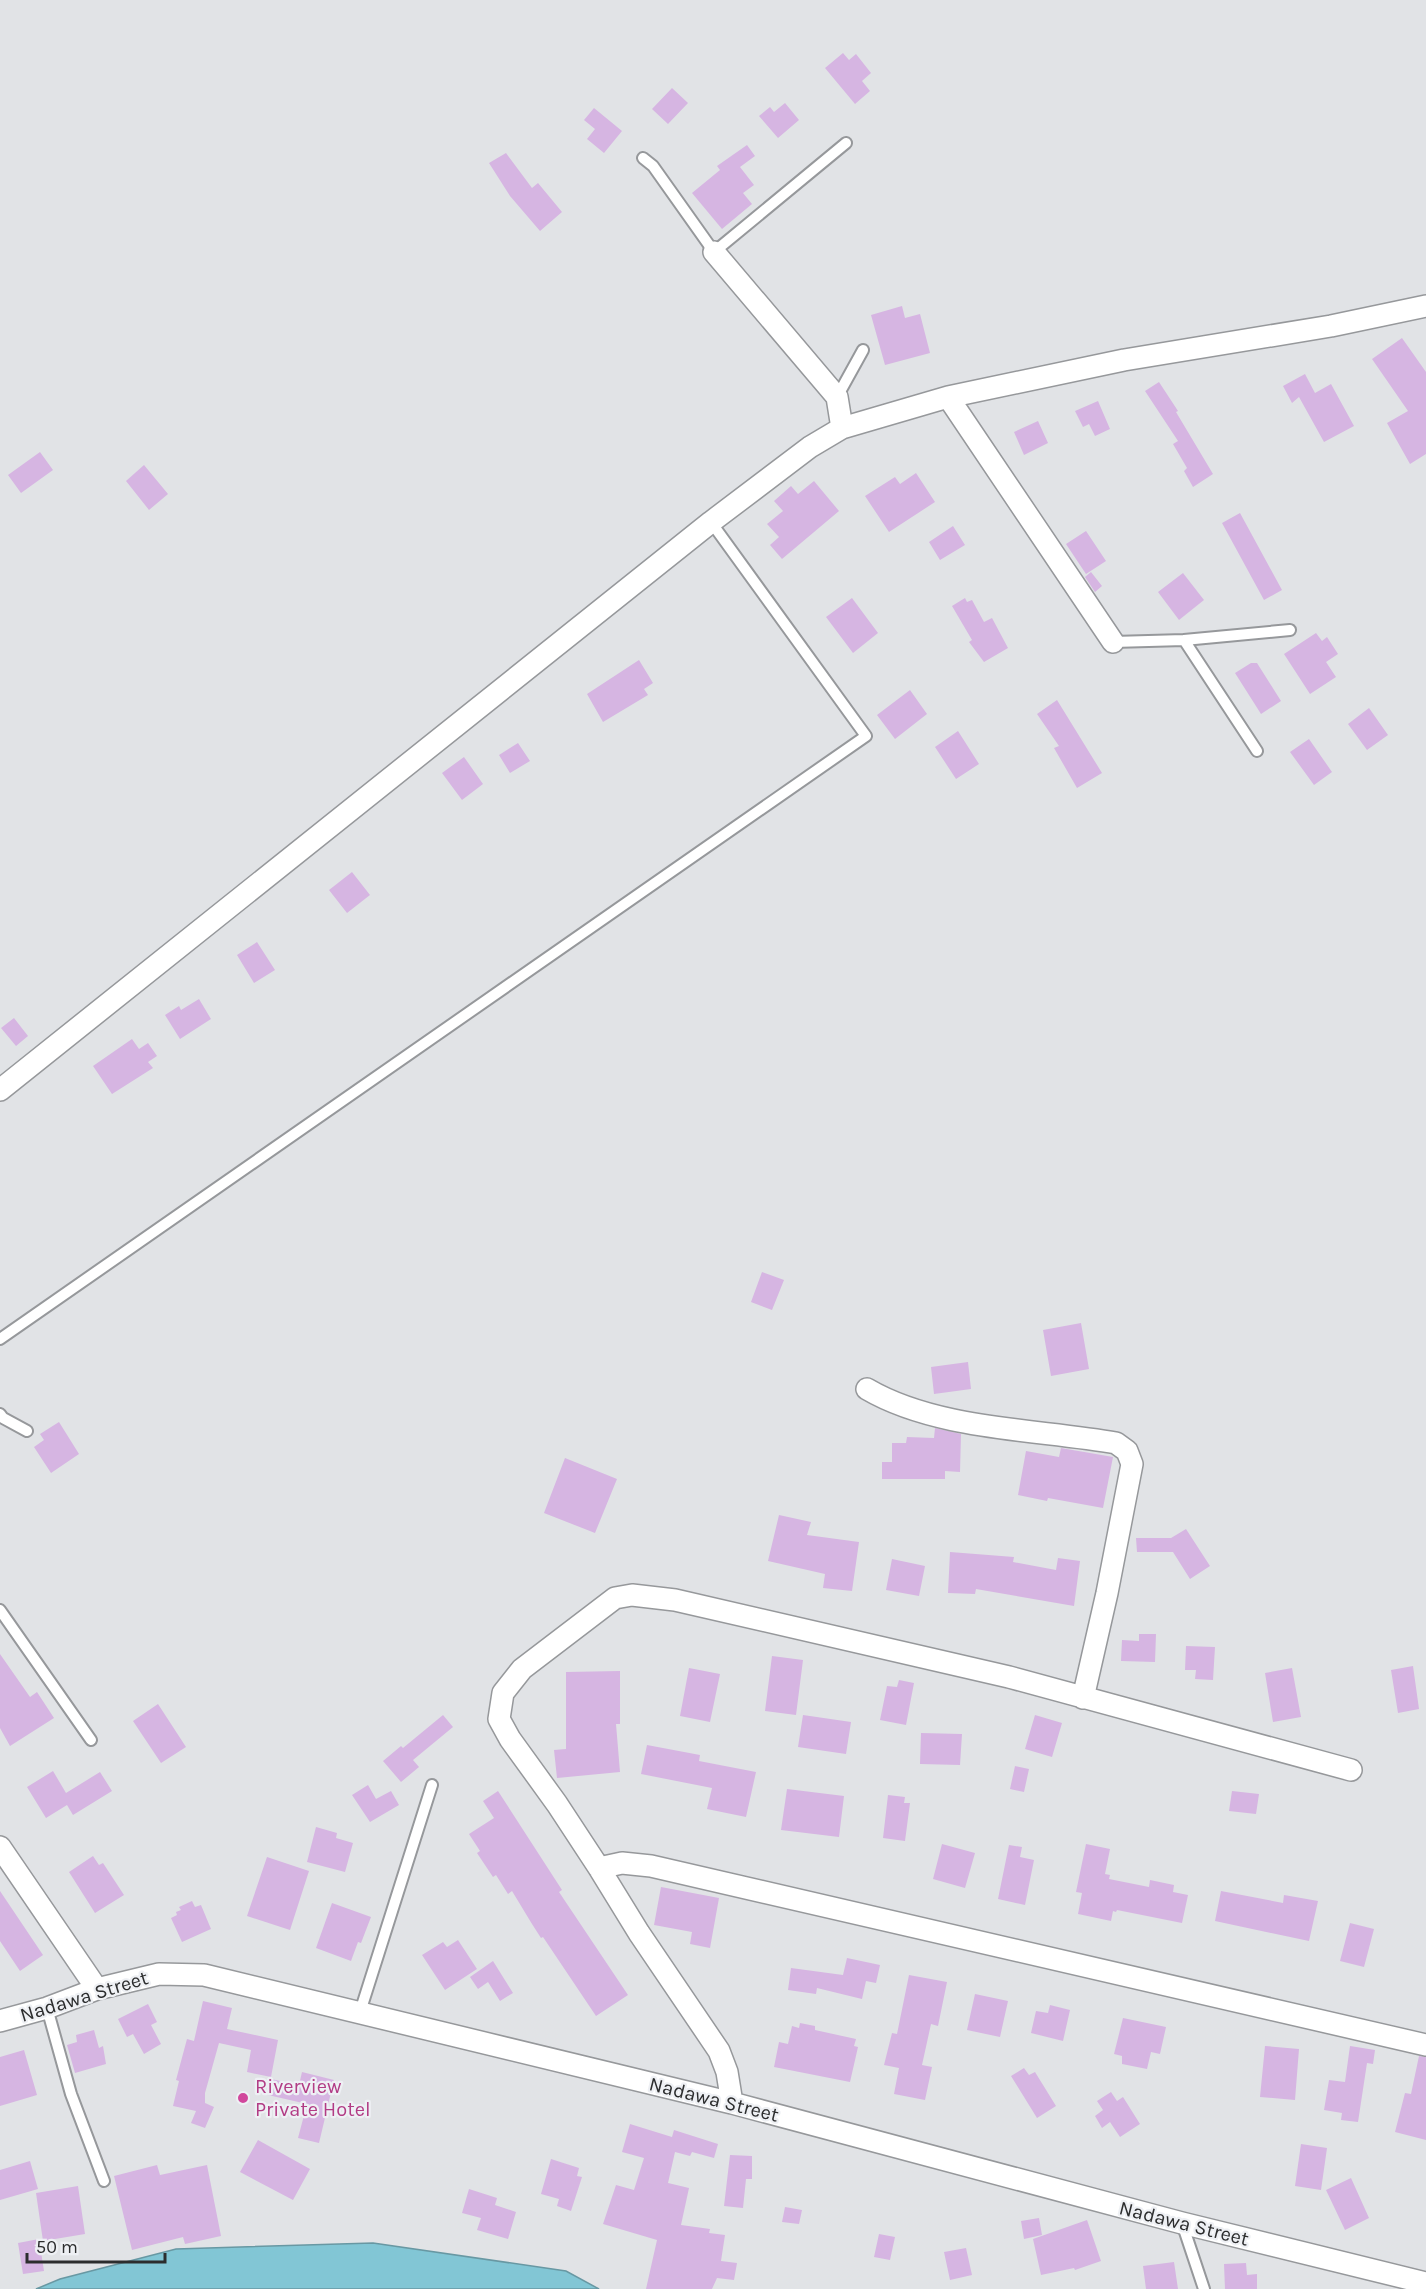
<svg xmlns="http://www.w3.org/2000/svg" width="1426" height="2289" font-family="Karla,sans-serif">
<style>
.water{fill:#82c6d5;stroke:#6898a3;stroke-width:1.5}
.building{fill:#d6b5e2}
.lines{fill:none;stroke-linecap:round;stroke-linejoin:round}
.service-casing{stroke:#96989b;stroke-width:14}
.minor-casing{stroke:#96989b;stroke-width:24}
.service{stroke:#fff;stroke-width:10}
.minor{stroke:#fff;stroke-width:21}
.hotel-dot{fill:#d1479c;stroke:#eef0f4;stroke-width:2}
.labels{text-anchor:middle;stroke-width:4.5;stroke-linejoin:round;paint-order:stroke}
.street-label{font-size:20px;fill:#2c2d2e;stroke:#eef0f4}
.hotel-label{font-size:20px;fill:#b23c85;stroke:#eef0f4;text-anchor:start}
</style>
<rect width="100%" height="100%" fill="#e1e3e6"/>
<path class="water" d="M373 2243 566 2271 599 2289H36L60 2279 176 2249Z"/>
<path class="building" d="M843 53 849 60 856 54 871 73 862 81 870 91 855 104 825 68Z
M672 88 688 103 668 124 652 109Z
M785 103 799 120 778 138 759 116 770 107 774 112Z
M594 108 622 131 604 153 587 139 595 129 584 120Z
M747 145 755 156 740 167 754 185 743 193 752 204 722 229 692 193 720 170 717 166Z
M506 153 532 188 538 183 562 212 540 231 510 196 489 163Z
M902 306 905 318 920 314 930 353 885 365 871 315Z
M1402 338 1426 372V454L1410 464 1387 423 1408 411 1372 359Z
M1305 374 1315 393 1331 384 1354 426 1324 442 1299 397 1292 403 1283 386Z
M1159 382 1178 411 1176 412 1213 474 1193 487 1184 471 1187 468 1173 444 1178 441 1145 391Z
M1098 401 1110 429 1095 436 1089 424 1083 427 1075 411Z
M1038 421 1048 443 1024 455 1014 432Z
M40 452 53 470 21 493 8 475Z
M144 465 168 494 149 510 126 481Z
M916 473 935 502 889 532 865 496 895 477 900 484Z
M814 481 839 511 782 559 770 545 779 537 767 524 783 511 774 501 791 486 798 494Z
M1240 513 1282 590 1264 600 1222 523Z
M953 526 965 545 940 560 929 542Z
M1086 531 1106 561 1086 574 1066 544Z
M1091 572 1102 586 1095 592 1085 577Z
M1183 573 1204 600 1179 620 1158 592Z
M852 598 878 633 853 653 826 617Z
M965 598 967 602 972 600 984 622 992 618 1008 648 984 662 969 642 972 640 952 606Z
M1316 633 1322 641 1327 637 1338 654 1326 662 1336 677 1310 694 1284 654Z
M639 660 653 683 644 689 648 695 603 722 587 694Z
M1251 663H1257L1281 701 1261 714 1235 673Z
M910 690 927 714 895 739 877 715Z
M1057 700 1102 773 1077 788 1054 748 1059 746 1037 714Z
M1369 708 1388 735 1367 750 1348 724Z
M958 731 979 764 956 779 935 747Z
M1309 739 1332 772 1314 785 1290 752Z
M518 743 530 761 510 773 499 755Z
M464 757 483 784 462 800 442 773Z
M352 872 370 895 347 913 329 890Z
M257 942 275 970 254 983 237 955Z
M199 999 211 1019 180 1039 165 1015 179 1006 181 1010Z
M14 1018 28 1036 16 1046 1 1028Z
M132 1039 139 1049 148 1043 157 1056 148 1062 153 1068 112 1094 93 1066Z
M762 1272 784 1280 772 1310 751 1302Z
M1081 1323 1089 1369 1051 1376 1043 1330Z
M968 1362 971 1389 934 1394 931 1367Z
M59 1422 79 1454 51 1473 34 1447 44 1440 40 1434Z
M935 1428 961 1434 960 1472 945 1471V1479H882V1462H892V1443H906L907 1437 934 1438Z
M1061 1448 1113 1457 1103 1508 1048 1498 1047 1501 1018 1495 1026 1451 1059 1457Z
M565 1458 617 1479 595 1533 544 1513Z
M779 1515 811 1522 807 1535 859 1542 852 1591 823 1588 825 1574 768 1561Z
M1186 1529 1210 1566 1190 1579 1173 1552H1137L1136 1538H1171Z
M950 1552 1014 1557 1013 1562 1056 1570 1058 1558 1080 1561 1074 1606 976 1589 975 1594 948 1593Z
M892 1559 925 1566 919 1596 886 1590Z
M1139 1634H1156L1155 1662 1121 1661 1122 1640 1139 1641Z
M1186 1646 1215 1647 1213 1680 1195 1679 1196 1670H1185Z
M0 1654 30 1697 37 1692 54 1718 10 1746 0 1728Z
M772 1656 803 1660 796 1715 765 1711Z
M1413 1666 1419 1709 1398 1713 1391 1670Z
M689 1668 720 1674 710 1722 680 1716Z
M1292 1668 1301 1717 1273 1722 1265 1673Z
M620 1671V1724H616L620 1772 557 1778 554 1750 566 1749V1672Z
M899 1680 914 1683 906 1725 880 1720 887 1686 897 1687Z
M158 1704 186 1747 161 1763 133 1721Z
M443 1715 453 1727 413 1760 419 1767 401 1782 383 1761 401 1746 403 1748Z
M803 1715 851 1722 846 1754 798 1747Z
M1035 1715 1062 1723 1052 1757 1025 1749Z
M921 1733 962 1734 960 1765 920 1764Z
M647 1745 700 1755 699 1761 756 1772 746 1817 707 1809 712 1788 641 1774Z
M1015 1766 1029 1769 1024 1792 1010 1789Z
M53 1771 66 1793 100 1772 112 1791 73 1815 67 1805 46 1818 27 1787Z
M368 1785 376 1799 391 1791 399 1805 370 1822 352 1795Z
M787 1789 844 1796 839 1837 781 1830Z
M498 1791 562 1890 559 1892 628 1995 596 2016 543 1937 541 1938 532 1924 512 1891 508 1894 496 1875 493 1877 477 1853 480 1851 469 1834 494 1818 483 1801Z
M1232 1791 1259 1794 1256 1814 1229 1811Z
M888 1795 905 1797 904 1803H910L905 1841 883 1838Z
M316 1827 337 1833 336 1838 353 1843 345 1872 307 1862Z
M942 1844 975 1853 965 1888 933 1879Z
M1086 1844 1110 1849 1105 1874 1110 1875 1109 1879 1149 1887 1150 1880 1174 1885 1173 1892 1188 1895 1182 1923 1117 1910 1116 1912 1113 1911 1111 1921 1078 1914 1082 1893 1076 1892Z
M1009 1845 1022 1847 1020 1857 1034 1860 1025 1905 998 1899Z
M93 1856 99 1865 103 1863 124 1895 95 1913 69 1872Z
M267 1857 309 1871 290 1930 247 1916Z
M661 1887 719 1898 710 1948 690 1944 692 1932 654 1925Z
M0 1891 43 1955 20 1971 0 1941Z
M1221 1891 1283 1903 1284 1895 1318 1901 1309 1941 1215 1921Z
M192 1901 195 1907 201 1905 211 1929 182 1942 171 1918 177 1915 176 1912 181 1910 179 1907Z
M332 1903 371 1917 361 1943 358 1942 351 1961 316 1948Z
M1350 1923 1374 1929 1364 1967 1340 1961Z
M458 1940 477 1969 445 1990 422 1955 443 1942 447 1947Z
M847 1958 880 1965 876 1983 866 1981 862 1999 817 1988 816 1994 788 1990 791 1968 843 1975Z
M493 1961 513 1993 500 2001 488 1982 478 1989 470 1977Z
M909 1975 947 1982 938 2026 931 2024 922 2065 932 2067 925 2100 894 2094 899 2068 884 2065 892 2033 897 2034Z
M975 1994 1008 2001 1000 2037 967 2030Z
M203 2001 232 2008 227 2029 278 2040 271 2077 247 2072 251 2050 219 2043 205 2093V2103L214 2107 205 2128 191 2123 196 2111 173 2106 179 2081 176 2080 187 2039 194 2041Z
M148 2004 157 2022 151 2025 161 2044 144 2054 133 2034 127 2037 118 2019Z
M1050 2005 1070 2010 1063 2041 1031 2033 1036 2011 1048 2013Z
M1123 2018 1166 2027 1160 2054 1151 2052 1147 2069 1122 2064V2056L1114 2054Z
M800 2023 815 2026V2030L856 2039 854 2046 858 2047 850 2082 774 2067 779 2042 788 2044 792 2026 799 2028Z
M94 2030 99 2048 103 2046 106 2064 75 2073 67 2045 77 2042 76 2035Z
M1265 2046 1299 2049 1295 2100 1260 2097Z
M1350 2046 1375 2050 1373 2064 1367 2063 1358 2122 1341 2120 1342 2113 1324 2110 1329 2080 1345 2082Z
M24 2050 37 2095 0 2106V2057Z
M1419 2056 1426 2057V2140L1395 2132 1405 2093 1411 2094Z
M1024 2068 1029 2075 1035 2072 1056 2106 1037 2118 1011 2076Z
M302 2072 334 2080 319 2143 298 2138 307 2104 268 2095 271 2079 299 2085Z
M1111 2092 1117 2101 1123 2097 1140 2124 1120 2137 1110 2122 1102 2128 1095 2116 1103 2110 1097 2101Z
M630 2124 672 2137 674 2130 718 2144 714 2158 692 2152 690 2156 675 2152 668 2183 689 2188 681 2225 710 2229 709 2233 725 2235 721 2261 737 2263 734 2280 717 2278 712 2289H646L657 2240 603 2224 616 2185 634 2190 644 2158 622 2152Z
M258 2140 310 2169 293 2200 240 2172Z
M1301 2144 1327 2148 1321 2190 1295 2186Z
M730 2155 752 2156V2179H746L743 2208 724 2206Z
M551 2159 579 2168 577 2176 582 2177 571 2211 557 2206 559 2199 541 2194Z
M30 2161 38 2189 0 2200V2170Z
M157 2165 160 2175 207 2165 221 2236 185 2244 183 2237 132 2250 114 2176Z
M1351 2178 1369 2218 1345 2230 1326 2190Z
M78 2186 85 2234 43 2241 36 2193Z
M469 2189 497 2198 495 2205 516 2212 508 2239 477 2230 481 2218 462 2213Z
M785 2207 802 2210 799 2224 782 2222Z
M1039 2218 1042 2235 1024 2239 1021 2221Z
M1087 2220 1101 2261 1075 2270 1074 2268 1041 2275 1033 2239Z
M879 2234 895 2237 890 2260 874 2257Z
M39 2239 44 2271 23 2274 18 2243Z
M966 2248 972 2275 950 2280 944 2252Z
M1174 2262 1178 2289H1146L1143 2266Z
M1246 2263 1247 2275 1257 2274V2289H1225L1224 2264Z"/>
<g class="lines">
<g class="service-casing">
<path id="service" d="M643 158 653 166 714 252 846 143
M837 397 863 350
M1184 640 1290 630
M1113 642 1184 640 1257 751
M0 1339 866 736 711 522
M0 1414 3 1418 27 1431
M0 1610 91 1740
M47 2008 71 2094 104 2181
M360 2012 432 1785
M1182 2223 1204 2289"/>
</g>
<g class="minor-casing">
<path id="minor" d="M714 252 837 397 842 428
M948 397 1113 642
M0 1090 711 522 810 447 842 428 948 397 1124 360 1331 326 1426 306
M867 1389C937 1430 1037 1429 1116 1443L1127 1451 1132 1464 1107 1593 1083 1698
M0 1847 97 1989
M599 1868 622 1863 651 1866 1426 2045
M0 2021 47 2008 97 1989 159 1974 204 1975 732 2103 1182 2223 1426 2283
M732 2103 727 2072 719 2051 639 1933 599 1868 557 1804 510 1739 499 1719 503 1693 522 1669 615 1598 632 1595 675 1600 1009 1677 1351 1770"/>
</g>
<use href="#service" class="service"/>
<use href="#minor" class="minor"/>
</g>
<circle class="hotel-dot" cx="243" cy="2098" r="6"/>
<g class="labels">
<g class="street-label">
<text transform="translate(84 1996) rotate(-17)" y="7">Nadawa Street</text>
<text transform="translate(714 2099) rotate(14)" y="7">Nadawa Street</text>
<text transform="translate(1184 2223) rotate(14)" y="7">Nadawa Street</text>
</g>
<g class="hotel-label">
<text x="255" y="2093">Riverview<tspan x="255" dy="23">Private Hotel</tspan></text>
</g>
</g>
<path d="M27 2253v9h138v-9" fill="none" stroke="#2c2d2e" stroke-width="3"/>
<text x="36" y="2253" font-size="18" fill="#2c2d2e" stroke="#eef0f4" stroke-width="4.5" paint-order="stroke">50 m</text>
</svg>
